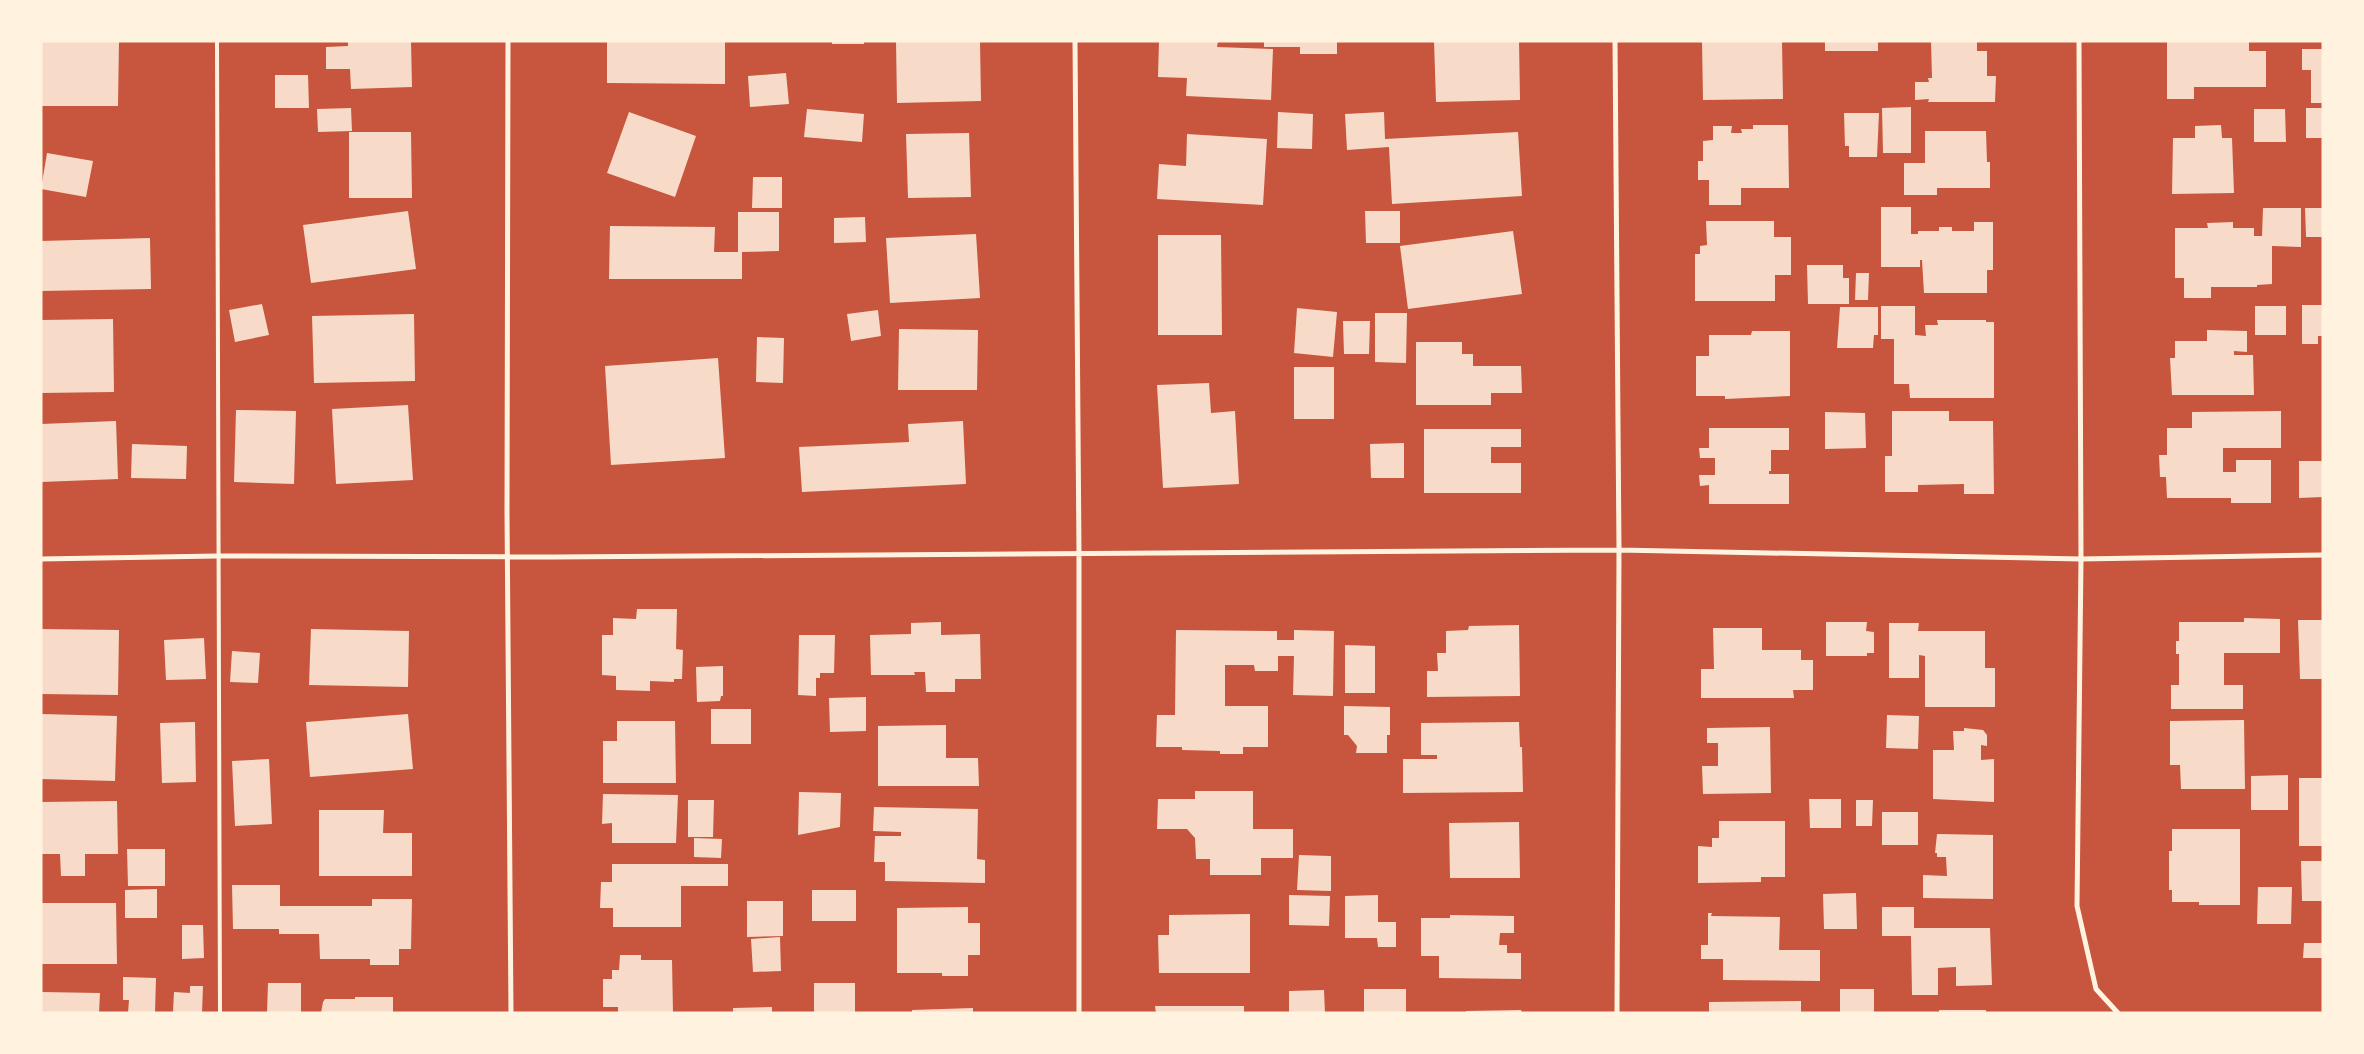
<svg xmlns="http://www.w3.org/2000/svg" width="2364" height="1054" font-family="'Nunito Sans',sans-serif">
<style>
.building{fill:#f7dbc8}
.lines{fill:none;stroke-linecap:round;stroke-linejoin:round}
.service{stroke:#fff3e0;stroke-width:4}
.minor{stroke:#fff3e0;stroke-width:5}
</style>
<rect width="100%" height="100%" fill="#c8553d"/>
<path class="building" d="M41 41H119L118 106H41Z
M348 41H411L412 87 351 89 350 69H326V47L348 46Z
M607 41H725V84L607 83Z
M832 41H864V44H832Z
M980 41 981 101 897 103 896 42Z
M1159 41H1218L1217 47 1273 49 1271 100 1186 96 1187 78 1158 77Z
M1264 41H1337V54H1300V47H1264Z
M1434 41H1519L1520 100 1436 102Z
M1702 41H1782L1783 99 1703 100Z
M1825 41H1878V51H1825Z
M1931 41H1977V51H1987V76H1996L1995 102H1928L1929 99 1915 100V82H1929L1928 78H1932Z
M2167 41H2249V51H2266V87H2194V99H2167Z
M2302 49H2323V103H2311V70H2302Z
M786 73 789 104 750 107 748 76Z
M275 75H308L309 108H275Z
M1911 107V153H1883L1882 108Z
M351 108 352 131 318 132 317 109Z
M2306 108H2323V138H2306Z
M807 109 864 114 862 142 804 137Z
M2254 109H2285L2286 142H2254Z
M629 112 696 136 675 197 607 173Z
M1278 112 1313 114 1312 149 1277 148Z
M1384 112 1385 139 1518 132 1522 196 1392 204 1389 147 1347 150 1345 114Z
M1844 113H1879L1877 157H1849V146H1845Z
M1753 125H1788L1789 188H1741V205H1709V180H1698V161H1703V141L1713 140V126H1732L1731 133H1742L1741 129H1753Z
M2221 125 2222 138H2232L2234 193 2172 194 2173 138H2195V126Z
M1925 131H1986L1987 162H1990V188H1937V195H1904V163H1925Z
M349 132H411L412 198H349Z
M969 133 971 197 908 198 906 134Z
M1187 134 1267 139 1263 205 1157 199 1159 164 1186 166Z
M47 153 93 161 86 197 41 189Z
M753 177H782V208H752Z
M1881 207H1911V234H1918V231H1939V227H1952V231H1974V222H1993V270H1987V293H1924L1922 260H1920V267H1881Z
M2263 208H2301V247L2272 246V284L2257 285V287H2211V298H2184V278H2175V228H2208L2207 223 2233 222V228H2254V236H2262Z
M2305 208H2323V237H2306Z
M408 211 416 269 311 283 303 225Z
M1365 211H1400V243H1366Z
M738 212H779V251L742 252V279H609L610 226 715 227 714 252H738Z
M865 217 866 242 834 243V218Z
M1706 221H1774V237H1791V275H1775V301H1695V254H1700V246L1707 245Z
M1513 231 1522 294 1408 309 1400 246Z
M976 234 980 298 890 303 886 238Z
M1158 235H1221L1222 335H1158Z
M150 238 151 289 41 291V241Z
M1807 265H1843V278H1849V304H1808Z
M1856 273H1869L1868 300H1855Z
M262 304 269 335 235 342 229 310Z
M2302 305H2323V336H2318V344H2302Z
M1881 306H1915V335L1926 336 1925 325H1938L1937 320H1986V322H1994V398H1910L1909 384H1894V339H1881Z
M2255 306H2286V335H2255Z
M1840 307H1878V335H1874L1873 348H1837Z
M1297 308 1337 312 1333 357 1294 353Z
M878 310 881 336 851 341 847 314Z
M1375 313H1407L1406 363 1375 362Z
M414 314 415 381 314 383 312 316Z
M113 319 114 392 41 393V320Z
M1343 321H1370L1369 354H1344Z
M899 329 978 330 977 390H898Z
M2207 330 2247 331V352L2234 351V355H2253L2254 395H2172L2170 358H2175V341H2207Z
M1752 331H1790V396L1725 399V396H1696V356H1709V335H1751Z
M757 337 784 338 783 383 756 382Z
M1416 342H1462V354H1473V366H1521L1522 393H1491V405H1416Z
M718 358 725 458 611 465 605 366Z
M1294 367H1334V419H1294Z
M1209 383 1211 413 1235 411 1239 484 1163 488 1157 385Z
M408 405 413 480 336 484 332 409Z
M236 410 296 411 294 484 234 482Z
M1892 411H1949V421H1993L1994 494H1964V484L1918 485V492H1885V456H1892Z
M2281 411V448H2223V472H2236V460H2271V503H2231V498H2167L2166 477H2160L2159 455H2167V428H2192V412Z
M1825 412 1865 413 1866 448 1825 449Z
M116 421 118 479 41 482V424Z
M963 421 966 484 802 492 799 447 909 442 908 424Z
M1709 428H1789V450H1771V471H1769V474H1789V504H1709V485L1700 486 1699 475H1715V458H1700L1699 448H1709Z
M1424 429H1521V447H1491V463H1521V493H1424Z
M1404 443V478H1371L1370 444Z
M132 444 187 446 186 479 131 478Z
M2299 461H2323V497L2299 498Z
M637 609H677L676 649 683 650 682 679H674V682L650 681V691L616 690V676L602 675V635H613V618L636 619Z
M2244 618 2280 619V653H2224V685H2243V709H2171V685H2179V654H2176V641H2179V622H2244Z
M2298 620H2323V679H2300Z
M941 622V635L980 634 981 679H955V692H926L925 672H914L915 675H871L870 635 911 634V623Z
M1826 622H1867L1866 631 1874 632V653H1867V656H1826Z
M1889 623H1919L1918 631H1985V668H1995V707H1925V656L1919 655V678H1889Z
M1519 625 1520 696 1427 697V671H1438L1437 653H1446V631L1468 630 1469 626Z
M1713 628H1762V650H1801V660H1813V690H1793L1794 698H1701V669H1714Z
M41 629 119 630 118 695 41 694Z
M311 629 409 631 408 687 309 685Z
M1176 630 1277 631V640H1294V630L1334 631 1333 696 1293 695 1294 656H1278V671H1255L1254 665H1225V706H1268V747H1243V754H1220V751L1182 750V747H1156L1157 715H1175Z
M799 635H835L834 673H820V678H816V696L798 695Z
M204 638 206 679 166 680 164 640Z
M1345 645 1375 646V693H1345Z
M232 651 260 653 258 683 230 682Z
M723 666V696H721L720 701 697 702 696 667Z
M866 697V731L830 732 829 698Z
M1344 706 1390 707V735H1387V753H1356L1357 746 1348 735H1344Z
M711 709H751V744H711Z
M41 714 117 716 115 781 41 779Z
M408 714 413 769 310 777 306 722Z
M1887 715 1919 716 1918 749 1886 748Z
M2244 720 2245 789H2181L2180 765H2170V721Z
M617 721H675L676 783H603V741H617Z
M195 722 196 782 162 783 160 723Z
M1519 722 1520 747H1522L1523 792 1403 793V759H1437V755H1421V723Z
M946 725V758H978L979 786H878V726Z
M1770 727 1771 793 1703 794 1702 766H1718V743H1707V728Z
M1964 728 1983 730 1987 735V746L1981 745V760L1994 759V802L1933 799V750H1954L1953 731H1964Z
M269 759 272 824 235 826 232 761Z
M2288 775V810H2251V776Z
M2299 778H2323V846H2299Z
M1195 791H1253V829H1293V858H1261V875H1210V859H1196L1195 838 1187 829H1157L1158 799H1195Z
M799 792 841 793 840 827 798 835Z
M603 794 678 795 676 843H612V823L602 824Z
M1809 799H1841V828H1810Z
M688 800H714L713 837H688Z
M1856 800H1873L1872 826H1856Z
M117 801 118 854H85V876H61L60 854H41V802Z
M874 807 978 809 977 859 985 860V883L885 881V862H874L875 836H901V832L873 831Z
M319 810H384L383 833H412V876H319Z
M1882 812H1918V845H1882Z
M1719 821H1785V877H1761V882L1698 883V846L1712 847V838H1719Z
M1519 822 1520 878H1450L1449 823Z
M2172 829H2240V905H2199V902H2172V890H2169V851H2172Z
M1937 834 1993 835V899L1923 898V875L1947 876 1946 857H1937V853H1935Z
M694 838 722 839 721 858 694 857Z
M127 849H165V886H128Z
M1299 855 1331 856V891L1297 890Z
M2301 861H2323V901H2302Z
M612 864H728V886H681V927H613V908H600L601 882H612Z
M232 885H280V906H372V899H412L411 949H399V965H370V959H320L319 934H279V929H233Z
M2258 887H2292L2291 924H2257Z
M157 889V918H125V890Z
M812 890H856V921H812Z
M1856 893 1857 929H1824L1823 894Z
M1289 895 1330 896 1329 926 1289 925Z
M1378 895V922H1396V947H1378L1377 938H1345V896Z
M747 901H783V936L747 937Z
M41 903H116L117 964H41Z
M968 907V923H980V955H968V976H942V973H897V908Z
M1882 907H1914V928H1990L1992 985 1956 986V967L1938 968V995H1912L1911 936H1882Z
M1708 913H1712L1711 916 1780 917 1779 950H1820V981L1723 980V959H1701V945H1708Z
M1250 914V973H1159L1158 935H1169V915Z
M1450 915 1514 916V933H1500L1499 945H1507V953H1521V979L1439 978V956H1421V918H1450Z
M182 925H203L204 958 182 959Z
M780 937 781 971 753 972 751 939Z
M2304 943H2323L2322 958H2303Z
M620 955H641V960H672L673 1013H618V1007H603V979H612V970H619Z
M123 977 156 978 155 1013H128L129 1000H123Z
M268 983H301V1013H267Z
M814 983H855V1013H814Z
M190 986H203L202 1013 173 1012 174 992 190 993Z
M1364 989H1406V1013H1364Z
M1840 989H1874V1013H1840Z
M1324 990 1325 1013H1289V991Z
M41 992 100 993 99 1013H41Z
M355 997H393V1013H321L323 1002 325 999H355Z
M1801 1001V1013H1709V1002Z
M1155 1006H1244V1013H1156Z
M772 1007V1013H733V1008Z
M973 1008V1013H912V1010Z
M1521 1010 1522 1013H1466V1011Z
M1939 1010H1986V1013H1939Z"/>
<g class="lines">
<path class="service" d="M217 41 220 1013"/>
<path class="minor" d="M508 41 507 513 511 1013
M1075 41 1079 554V1013
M1615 41 1619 550 1617 1013
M2079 41 2081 559 2077 906 2096 989 2118 1013
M41 559 217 556 554 557 1619 550 2081 559 2323 555"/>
</g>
<rect width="2364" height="1054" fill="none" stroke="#fff3e0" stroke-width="85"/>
</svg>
